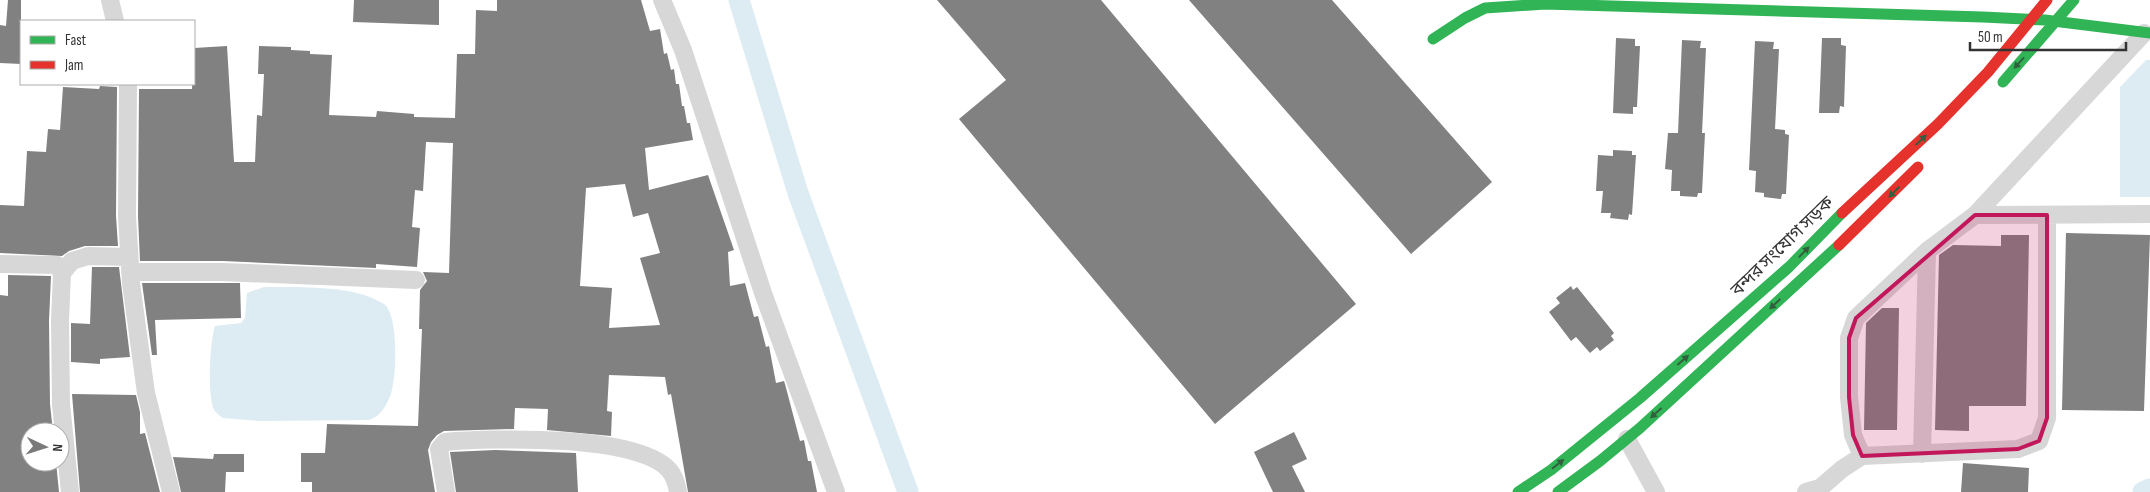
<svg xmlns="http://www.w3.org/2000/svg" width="2150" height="492" font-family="'Sofia Sans Condensed','Noto Sans Bengali',sans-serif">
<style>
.water{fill:#ddebf3}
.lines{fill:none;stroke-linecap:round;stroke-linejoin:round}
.canal{stroke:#ddebf3;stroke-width:21}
.building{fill:#818181;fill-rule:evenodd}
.street{stroke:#d7d7d7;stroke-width:18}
.fast{stroke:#30b455;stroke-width:11}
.jam{stroke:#e5322d;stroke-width:11}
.oneway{fill:#32603f}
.marked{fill:#c2185b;fill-opacity:0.2;stroke:#c2185b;stroke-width:4;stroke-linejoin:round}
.labels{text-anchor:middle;stroke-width:5;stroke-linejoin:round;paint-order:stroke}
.street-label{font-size:18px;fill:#333;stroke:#fff}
</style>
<rect width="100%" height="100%" fill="#fff"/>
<path class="water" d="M2146 60H2150V197H2120V87Z
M264 287C295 287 354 285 380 302 383 303 387 306 388 309 398 325 397 382 389 399 384 409 380 416 369 420L260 421 223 418C220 416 216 413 214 410 207 396 210 341 215 326L241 323 245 318 247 293Z"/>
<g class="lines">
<path class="canal" d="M739 0 798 193 908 492
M2143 492 2150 489"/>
</g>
<path class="building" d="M8 0H21V64L0 63V25L6 26Z
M354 0H439V25L353 22Z
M497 0H641L650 31 660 29 664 54 667 53 671 70 674 69 676 84H679L682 106H684L687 123H690L693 140 645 148 649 190 708 175 734 250 728 252 730 286 745 283 754 317 758 316 766 347 769 346 776 383 784 381 785 384 800 441 804 440 808 461H811L817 492H688L671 394 668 395 665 377 609 375 607 411 612 412 611 436 547 430 548 409 515 408 514 429 444 431 437 435 431 442 428 450 435 492H312V482H301V453H325L327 424 418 426 422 329H419L420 290 427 281 423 272 449 273 453 143 426 142 423 191 415 190 412 227 420 228 417 267 376 264V268L223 261H140L138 216 139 89H192L194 48 227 46 234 162H255L257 115 262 116 264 74H258L259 46 291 47V50L310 51V54L332 55 329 115 376 117 377 111 414 114V117L455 118 457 54H475L476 10 497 11ZM625 184 633 217 648 213 660 253 640 258 660 325 609 328 612 288 580 286 586 188Z
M937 0H1101L1356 304 1215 424 959 119 1006 80Z
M1189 0H1332L1492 182 1411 254Z
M1616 38 1635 39V46H1640L1637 107H1633V114L1613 113Z
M1822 38H1841V45L1846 46 1844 107 1840 106 1839 113H1819Z
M1682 40 1701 41 1700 48H1706L1702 133H1705L1702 193H1698L1697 197 1680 196V191H1671L1672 170 1665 169 1668 133H1678Z
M1755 41 1774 42 1773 49H1779L1775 129 1785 130V134L1789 135 1786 194H1782L1781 199 1764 197V193L1755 192 1756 171 1749 170Z
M100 86 117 87 116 216 118 246H85L69 251 62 256 0 253V205L24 206 27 151 46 152 48 129 60 130 63 87 99 89Z
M1613 150 1632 151V155H1636L1632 215 1629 214 1628 220 1610 218 1611 213H1601L1603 191H1596L1598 155 1613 156Z
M2066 233 2150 235 2144 411 2062 410Z
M2001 235H2029L2026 406H1969V431L1935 430 1939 255 1953 245 2001 246Z
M92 267H119L130 357 100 359V364L71 362V323L90 324Z
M8 275 51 276 49 321 50 404 53 432H30V462H56L59 492H0V295L8 296Z
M142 283H240L241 318 155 320 157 355H152Z
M1571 286 1573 290 1577 287 1614 333 1611 336 1614 340 1600 351 1597 347 1590 353 1576 337 1571 341 1549 312 1560 303 1556 298Z
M1882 308H1899L1897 430H1864L1866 323Z
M72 394 136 395 140 412V434L145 433 160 492H80Z
M1294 432 1307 459 1292 466 1305 492H1273L1254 452Z
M495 450 576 453 578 492H456L450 452Z
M214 454H244V472H226L225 492H181L173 457 213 459Z
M1963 463 2029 468 2028 492H1961Z"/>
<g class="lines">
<path class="street" d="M110 0 115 21
M662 0 683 50 763 293 836 492
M128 84 127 216 131 283 146 393 171 492
M1975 215 2150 214
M0 264 57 265 62 273
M130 272H223L416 280
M1627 439 1656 492
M1922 454 1927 251
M1862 456 1853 435 1849 397V338L1856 318 1927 251 1975 215 2144 33
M70 492 61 404 60 321 62 273 72 261 88 256 129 257
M446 492 439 449 445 442C488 438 648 433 672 474 675 479 677 486 678 492
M1806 492 1820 488 1842 469 1862 456 2018 449 2039 441 2047 418V215"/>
<path class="fast" d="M1433 39 1465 18 1485 8 1545 4 1983 17 2045 20 2150 33
M2003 82 2074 0
M1518 492 1551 470 1640 398 1789 267 1842 213
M1558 492 1600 461 1640 428 1839 245"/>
<path class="jam" d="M1842 213 1938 124 1988 72 2047 0
M1839 245 1918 167"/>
</g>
<defs><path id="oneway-solid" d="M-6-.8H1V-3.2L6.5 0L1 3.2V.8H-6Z" transform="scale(1.25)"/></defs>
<g class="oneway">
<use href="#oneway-solid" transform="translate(2019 63) rotate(132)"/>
<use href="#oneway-solid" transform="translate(1921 140) rotate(-43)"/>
<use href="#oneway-solid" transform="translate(1894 192) rotate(135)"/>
<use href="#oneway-solid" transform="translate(1804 252) rotate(-46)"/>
<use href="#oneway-solid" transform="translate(1775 304) rotate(137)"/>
<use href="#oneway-solid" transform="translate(1683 360) rotate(-41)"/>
<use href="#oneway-solid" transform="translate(1656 413) rotate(138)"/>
<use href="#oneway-solid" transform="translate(1558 464) rotate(-38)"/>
</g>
<path class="marked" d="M1975 215H2047V418L2039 441 2018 449 1862 456 1853 435 1849 397V338L1856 318Z"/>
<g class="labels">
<g class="street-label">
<text transform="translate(1782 246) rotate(-44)" y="6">বন্দর সংযোগ সড়ক</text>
</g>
</g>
<rect x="20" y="20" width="175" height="65" fill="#ffffff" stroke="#adadad"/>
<rect x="30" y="36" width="25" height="8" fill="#30b455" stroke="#adadad"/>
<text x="65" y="45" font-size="15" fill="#333333">Fast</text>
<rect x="30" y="61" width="25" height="8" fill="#e5322d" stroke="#adadad"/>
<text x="65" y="70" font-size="15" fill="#333333">Jam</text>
<g transform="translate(45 447) rotate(94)"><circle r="24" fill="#ffffff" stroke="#adadad"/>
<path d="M0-4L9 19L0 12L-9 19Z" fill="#7a7a7a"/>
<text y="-8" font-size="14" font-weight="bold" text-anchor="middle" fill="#333333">N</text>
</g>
<path d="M1970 42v8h156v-8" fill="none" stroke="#333333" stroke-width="2.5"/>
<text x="1978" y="42" font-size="15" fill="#333333" stroke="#ffffff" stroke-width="4" paint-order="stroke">50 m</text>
</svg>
